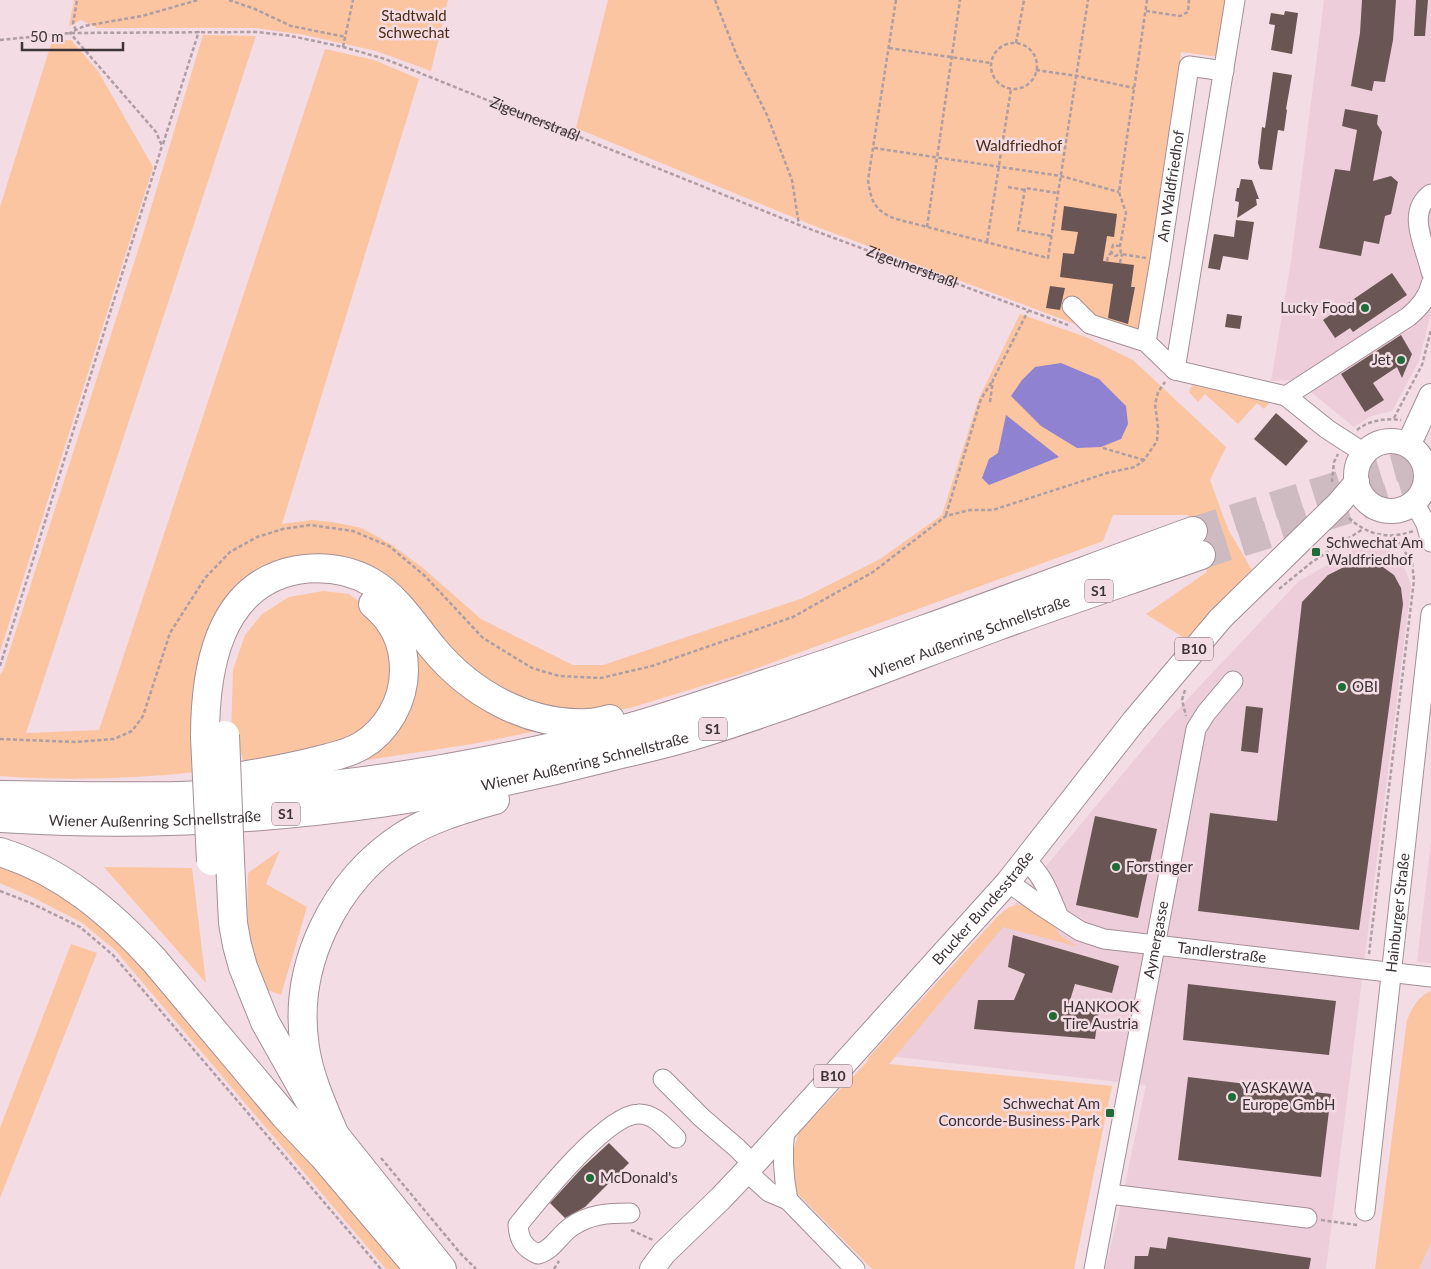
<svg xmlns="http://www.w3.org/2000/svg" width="1431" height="1269" font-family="Lato,sans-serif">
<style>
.built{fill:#eccdd9}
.green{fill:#fac5a0}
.water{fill:#8e82d1}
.building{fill:#695553}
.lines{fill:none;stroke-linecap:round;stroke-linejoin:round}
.highway-tunnel{stroke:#cebac1;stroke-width:28;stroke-dasharray:28 14;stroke-linecap:butt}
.minor-casing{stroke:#a48f97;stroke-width:21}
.major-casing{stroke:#a48f97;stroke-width:26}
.highway-casing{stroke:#a48f97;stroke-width:30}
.path{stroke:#af9da4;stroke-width:2.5;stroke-dasharray:4 2.5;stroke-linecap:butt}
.minor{stroke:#fff;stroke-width:19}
.major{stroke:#fff;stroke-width:24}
.highway{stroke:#fff;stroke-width:28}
.highway-bridge-casing{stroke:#a48f97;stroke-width:30;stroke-linecap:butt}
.highway-bridge{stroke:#fff;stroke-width:28}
.poi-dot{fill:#206b3a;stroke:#f3dce4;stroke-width:2}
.labels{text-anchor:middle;stroke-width:5;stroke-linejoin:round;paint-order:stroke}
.shield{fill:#f3dce4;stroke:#73666a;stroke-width:1}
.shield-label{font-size:14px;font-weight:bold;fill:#3c3336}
.park-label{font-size:15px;fill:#4b2c14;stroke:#f3dce4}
.street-label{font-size:15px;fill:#3c3336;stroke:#f3dce4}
.poi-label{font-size:15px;fill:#3c3336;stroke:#f3dce4;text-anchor:start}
</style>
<rect width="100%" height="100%" fill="#f3dce4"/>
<path class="built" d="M1324 0H1431V313L1419 361 1392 411 1371 416 1354 427 1296 380 1271 381 1291 261Z
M1361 546 1387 549 1402 561 1411 585 1326 1269H1105L1118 1218 1146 1085 888 1056 1166 722 1299 581Z
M1431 841V963L1417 962Z
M1431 1243V1269H1419Z"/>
<path class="green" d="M74 0H448L431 71 376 51 305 35 255 28H97L81 20 69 26Z
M608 0H1228L1219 57 1181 52 1139 330 1088 329 812 225 576 128Z
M203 35 256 36 26 733 99 730 325 49 374 60 419 79 282 524 311 520 332 522 362 528 392 545 423 568 481 619 573 665H603L803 598 880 559 942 515 979 398 1020 314 1086 337 1133 360 1226 447 1210 480 1228 529 1253 572 1189 641 1146 614 1207 572 1188 515H1113L1103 541 741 674 630 708 579 717 549 714 477 681 366 569 234 592 196 772C131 779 65 781 0 776V675L4 668 141 241Z
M71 40 98 71 153 167 0 652V207L52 41Z
M1192 385 1268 402 1269 403 1264 409 1257 403 1238 424 1205 394 1198 402 1189 392Z
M323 591 349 594 372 612 387 631 397 680 363 736 244 766C243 754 238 744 231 735L233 670 245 635 262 614 289 597Z
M397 620 495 712 537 731 472 744 348 763 385 736Z
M280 850 266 884 307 907 281 995 265 989 247 934 248 873Z
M0 863 58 887 137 952 403 1269H386L115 950 81 922 34 898 0 883Z
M104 867 192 868 206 983Z
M1019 905 1029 906 1054 922C1057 937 1064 938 1076 945L1075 946 1003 927 889 1064 1112 1086 1074 1269H872L793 1189 791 1158 799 1132 867 1062 869 1057 997 917 1009 907Z
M71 944 97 953 0 1198V1128Z
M1431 991V1243L1419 1269H1375L1407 1020C1413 1007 1417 997 1431 991Z"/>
<path class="water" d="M1061 363 1099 379 1126 406 1128 424 1121 439 1101 447 1077 448 1041 426 1011 396 1022 380 1035 367Z
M1006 415 1059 457 989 485 982 478 989 459 998 453Z"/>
<path class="building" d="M1362 0H1396L1393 40 1385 82 1374 81 1372 91 1351 86 1360 33Z
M1416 0H1428L1425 36H1414Z
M1285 11 1298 13 1292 54 1271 50 1275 25 1269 24 1271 13 1284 15Z
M1273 72 1292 75 1286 109 1287 110 1284 131 1278 130 1272 170 1260 169 1258 163 1262 127 1265 128Z
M1345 109 1378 115 1377 124 1382 132 1373 181 1391 176 1398 182 1391 214 1385 216 1379 244 1364 241 1361 256 1319 248 1335 169 1350 171 1357 130 1342 126Z
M1241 179 1252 180 1259 199H1256L1257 205 1237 218 1239 202 1235 201 1237 188H1239Z
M1064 206 1117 214 1114 237 1107 236 1103 261 1134 265 1131 287H1135L1128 324 1108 318 1113 284 1060 277 1063 253 1074 254 1078 232 1061 230Z
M1236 220 1254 222 1248 260 1223 256 1220 270 1208 268 1214 234 1234 237Z
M1392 273 1407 295 1353 332 1350 328 1335 338 1323 320Z
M1050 286 1065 288 1060 310 1046 308Z
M1227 314 1242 316 1240 329 1225 327Z
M1401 335 1412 354 1402 378 1397 367 1373 383 1384 400 1365 412 1341 374Z
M1276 413 1308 441 1286 466 1254 439Z
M1362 561 1380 565 1394 575 1401 588 1403 604 1359 930 1198 911 1210 813 1277 821 1302 602 1328 575 1352 563Z
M1246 706 1263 708 1258 753 1241 751Z
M1095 816 1157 829 1138 918 1076 905Z
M1013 935 1119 966 1112 993 1075 984 1068 1007 1099 1010 1095 1039 974 1029 978 1000H1014L1025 974 1008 967Z
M1188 984 1336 1001 1329 1055 1183 1040Z
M1188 1077 1331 1094 1321 1177 1178 1160Z
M609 1143 629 1163 585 1207 565 1218 550 1203 582 1168Z
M1168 1237 1311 1258 1309 1269H1134L1135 1256H1148L1150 1247 1166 1249Z"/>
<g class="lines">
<path class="highway-tunnel" d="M1193 531 1387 470 1431 458
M1201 555 1431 484"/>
<g class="minor-casing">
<g id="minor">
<path d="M1431 194C1405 213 1426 247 1431 272"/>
<path d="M1072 306 1090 324 1146 342 1175 370 1286 396 1327 429 1364 453"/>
<path id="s2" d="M1146 342 1160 260 1189 66 1224 71"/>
<path d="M1175 370 1235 0"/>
<path d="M1286 396 1408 317C1419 308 1428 298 1431 284"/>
<path d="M1414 502 1426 524 1431 542"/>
<path d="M1025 860C1043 874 1050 896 1058 915"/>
<path id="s3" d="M1008 882 1040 905 1080 931 1104 939 1431 977"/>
<path d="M663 1079 702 1118 737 1148 753 1164"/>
<path d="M785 1129C782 1153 783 1176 788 1200"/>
<path d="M746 1171 769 1192 788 1200 855 1269"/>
<path d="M1109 1194 1307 1218"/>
<path id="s4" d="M1365 1211 1431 614"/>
<path d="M630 1213C609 1213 589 1214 571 1227 559 1235 553 1250 538 1254 524 1248 519 1240 518 1225 539 1199 606 1115 638 1114 654 1113 665 1128 676 1138"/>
<path id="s5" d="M1094 1269 1196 729 1206 713 1233 681"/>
</g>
</g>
<g class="major-casing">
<g id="major">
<circle cx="1391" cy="476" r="35"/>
<path d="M1407 444 1413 435 1431 396"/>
<path id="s6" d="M652 1269 664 1253 721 1198 759 1158 1008 882 1134 721 1221 618 1338 504 1357 482"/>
</g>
</g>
<g class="highway-casing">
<g id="highway">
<path d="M205 737C205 670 218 585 297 570 323 566 348 569 371 582 397 597 414 625 433 648 470 693 528 726 588 723 595 723 603 721 610 719"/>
<path d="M235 777C267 772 298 766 328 758 339 755 351 752 361 746 387 731 404 701 404 670 404 644 394 621 373 604"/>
<path d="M0 795C60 796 120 797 180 796 317 792 456 771 590 738 648 724 705 704 762 685 907 638 1050 583 1193 531"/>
<path id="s7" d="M0 818C204 831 408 809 605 758 638 750 671 743 702 733 801 702 898 663 995 627 1064 602 1133 579 1201 555"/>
<path d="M0 852C62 871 111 913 154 960L285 1116 323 1156 419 1269"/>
<path d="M230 860 233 923 237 945 243 967 265 1022 314 1109 442 1269"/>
<path d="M336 1138C324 1109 310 1080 305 1048 292 966 334 881 403 836 431 818 464 809 495 800"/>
</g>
</g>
<g class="path">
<path d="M229 0 255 9 291 26 346 37"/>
<path d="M715 0 737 56 767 115 792 180 799 225"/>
<path d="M896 0 868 180C871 202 875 211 896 219L1048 258 1088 0"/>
<path d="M1146 11 1180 16 1188 12 1189 0"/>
<path d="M76 30 73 24 77 0"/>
<path id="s1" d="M0 40 70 33 257 32 291 36 343 47 385 59 799 225 1068 325"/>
<path d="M1016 43 1024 0"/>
<circle cx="1014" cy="66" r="23"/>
<path d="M343 47 353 0"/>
<path d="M889 48 991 63"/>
<path d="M1036 70 1077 76 1134 88"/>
<path d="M163 144 199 31"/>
<path d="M874 148 1061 176 1119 192"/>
<path d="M1008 187 1025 190"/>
<path d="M927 227 960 0"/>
<path d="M1051 236 1018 230 1025 188 1058 193"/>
<path d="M987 242 1011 89"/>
<path d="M1120 246 1113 245 1111 252 1115 256 1121 254"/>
<path d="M1146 258 1121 254 1120 246 1126 213 1119 192 1147 0"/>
<path d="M1107 261 1108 256 1111 253"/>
<path d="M1120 263 1122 254"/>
<path d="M990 402 993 380 1028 311"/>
<path d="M1394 418 1422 365 1431 330"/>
<path d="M1357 430C1369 420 1386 418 1401 420"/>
<path d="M1103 448 1144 460"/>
<path d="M1332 482 1334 462 1338 454"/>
<path d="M946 515 981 399 993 380"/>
<path d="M1349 518C1367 535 1390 540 1413 531"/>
<path d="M1279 589 1312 562 1363 529"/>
<path d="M0 666 162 146 156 132 70 33 84 26 142 16 198 0"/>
<path d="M1185 690 1182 700 1186 716"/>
<path d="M0 739 75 742 114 739 132 731 143 716 170 633 205 578 230 552 257 537 283 529 310 525 353 531 389 546 425 576 483 638 532 668 559 676 601 678 652 666 793 617 873 572 946 516 970 510H993L1107 473 1135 467 1144 460 1157 441 1158 427 1155 404 1158 392 1165 382"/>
<path d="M0 891 31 903 80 927 113 955 381 1269"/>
<path d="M1369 954 1414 580 1412 563 1395 536"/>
<path d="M381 1158 461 1254 476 1269"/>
<path d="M1321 1220 1357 1225"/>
<path d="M631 1230 653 1240"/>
<path d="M554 1269 559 1261"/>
</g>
<use href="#minor" class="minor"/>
<use href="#major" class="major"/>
<use href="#highway" class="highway"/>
<g class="highway-bridge-casing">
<path id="highway-bridge" d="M225 735 230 860
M205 737 211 861"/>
</g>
<use href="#highway-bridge" class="highway-bridge"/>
</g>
<g class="poi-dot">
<circle cx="1365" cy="308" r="5"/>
<circle cx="1401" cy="360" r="5"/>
<rect x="1311" y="547" width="10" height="10" rx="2.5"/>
<circle cx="1342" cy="687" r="5"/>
<circle cx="1116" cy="867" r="5"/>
<circle cx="1053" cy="1016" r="5"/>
<circle cx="1232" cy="1097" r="5"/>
<rect x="1105" y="1108" width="10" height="10" rx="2.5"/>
<circle cx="590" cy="1178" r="5"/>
</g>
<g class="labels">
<g class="shield">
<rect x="1085" y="579.5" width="28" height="23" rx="4"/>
<rect x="1175" y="637.5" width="38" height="23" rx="4"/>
<rect x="699" y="717.5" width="28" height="23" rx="4"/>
<rect x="272" y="802.5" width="28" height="23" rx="4"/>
<rect x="814" y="1064.5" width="38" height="23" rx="4"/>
</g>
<g class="shield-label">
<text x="1099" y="596">S1</text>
<text x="1194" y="654">B10</text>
<text x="713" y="734">S1</text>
<text x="286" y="819">S1</text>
<text x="833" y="1081">B10</text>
</g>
<g class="park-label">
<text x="414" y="21">Stadtwald<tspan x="414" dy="17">Schwechat</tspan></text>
<text x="1019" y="151">Waldfriedhof</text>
</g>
<g class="street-label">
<text dy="5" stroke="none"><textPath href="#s1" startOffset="550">Zigeunerstraßl</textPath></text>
<text dy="5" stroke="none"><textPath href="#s2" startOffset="158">Am Waldfriedhof</textPath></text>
<text dy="5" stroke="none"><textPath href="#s1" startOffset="955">Zigeunerstraßl</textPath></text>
<text dy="5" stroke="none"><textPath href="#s7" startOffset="995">Wiener Außenring Schnellstraße</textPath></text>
<text dy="5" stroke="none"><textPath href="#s7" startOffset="590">Wiener Außenring Schnellstraße</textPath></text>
<text dy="5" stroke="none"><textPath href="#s7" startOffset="155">Wiener Außenring Schnellstraße</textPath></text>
<text dy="5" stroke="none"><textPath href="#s6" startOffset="490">Brucker Bundesstraße</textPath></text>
<text dy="5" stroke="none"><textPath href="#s4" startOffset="300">Hainburger Straße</textPath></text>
<text dy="5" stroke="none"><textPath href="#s5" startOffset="335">Aymergasse</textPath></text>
<text dy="5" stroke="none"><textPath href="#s3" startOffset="231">Tandlerstraße</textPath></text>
</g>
<g class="poi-label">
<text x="1355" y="313" text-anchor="end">Lucky Food</text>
<text x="1391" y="365" text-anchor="end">Jet</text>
<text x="1326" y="548">Schwechat Am<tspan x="1326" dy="17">Waldfriedhof</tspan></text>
<text x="1352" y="692">OBI</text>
<text x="1126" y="872">Forstinger</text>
<text x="1063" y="1012">HANKOOK<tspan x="1063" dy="17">Tire Austria</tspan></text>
<text x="1242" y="1093">YASKAWA<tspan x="1242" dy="17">Europe GmbH</tspan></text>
<text x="1100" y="1109" text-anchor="end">Schwechat Am<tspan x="1100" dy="17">Concorde-Business-Park</tspan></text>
<text x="600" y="1183">McDonald's</text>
</g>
</g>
<path d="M22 42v8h101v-8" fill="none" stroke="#3c3336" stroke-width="2.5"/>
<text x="30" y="42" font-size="15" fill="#3c3336" stroke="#f3dce4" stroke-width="4" paint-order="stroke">50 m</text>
</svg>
